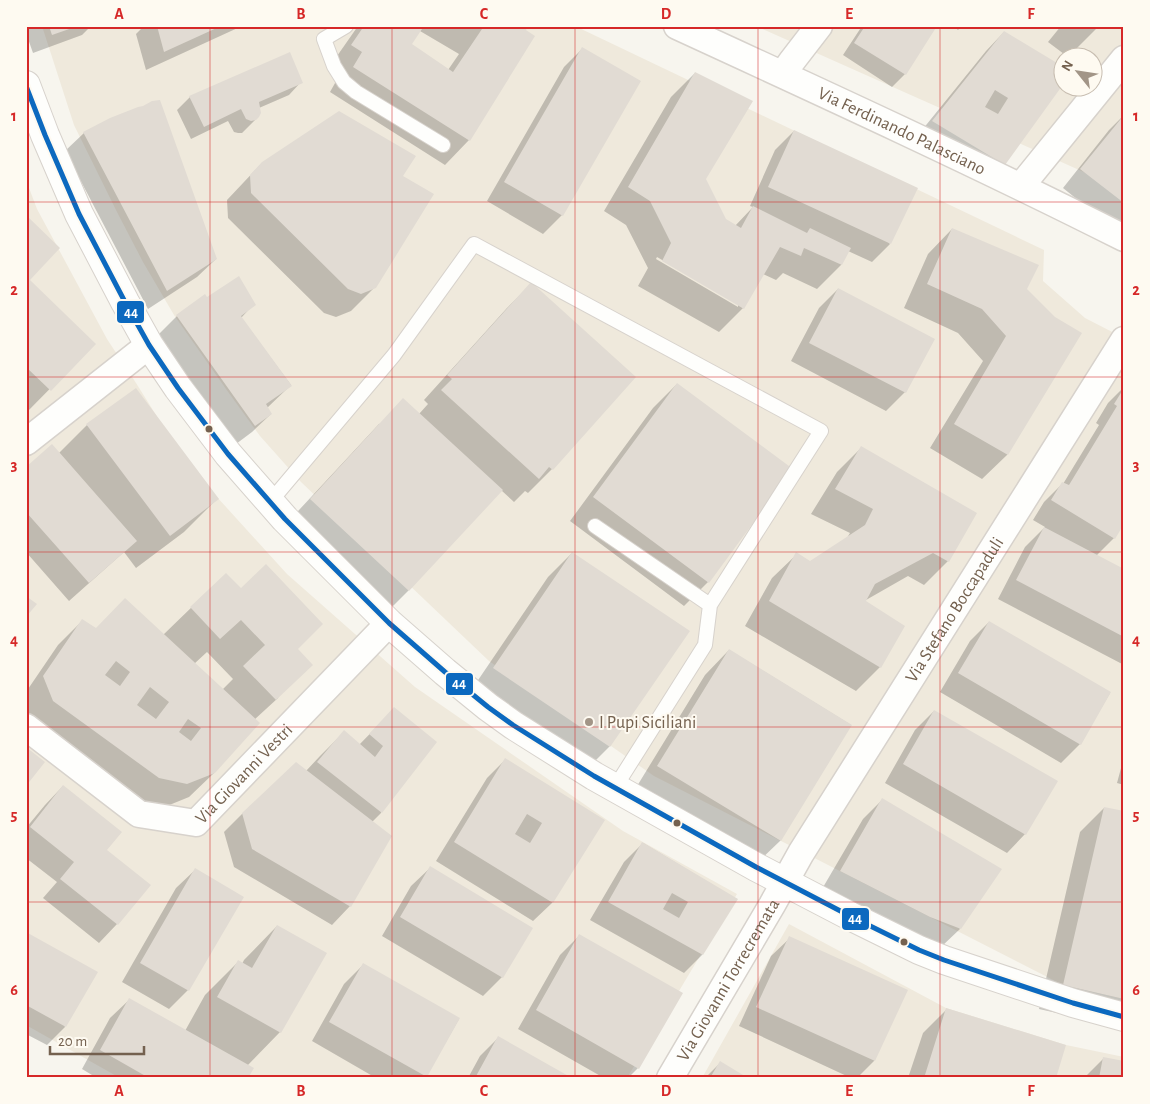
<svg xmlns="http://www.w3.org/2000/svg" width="1150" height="1104" font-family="'Alegreya Sans',sans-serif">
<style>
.residential{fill:#efe9dc;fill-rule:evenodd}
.shadow{fill:#0003;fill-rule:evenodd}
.building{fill:#e1dbd3;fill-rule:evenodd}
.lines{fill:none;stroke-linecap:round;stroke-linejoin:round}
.lane-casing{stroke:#d7d2cc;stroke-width:16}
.street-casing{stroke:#d7d2cc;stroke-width:29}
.secondary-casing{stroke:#d7d2cc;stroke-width:30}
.lane{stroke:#fefefc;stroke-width:14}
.street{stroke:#fefefc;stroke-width:26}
.secondary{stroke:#fefefc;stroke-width:28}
.bus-1-casing{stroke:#fefaf1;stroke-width:9}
.bus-1{stroke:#0c69bf;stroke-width:5}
.grid{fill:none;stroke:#d62828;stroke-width:1;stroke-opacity:0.55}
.bus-dot{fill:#74614f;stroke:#fefaf1;stroke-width:2}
.poi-dot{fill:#a29587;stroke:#fefaf1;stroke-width:2}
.labels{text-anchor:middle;stroke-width:4;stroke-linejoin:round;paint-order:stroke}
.street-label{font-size:18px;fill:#74614f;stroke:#fefaf1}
.poi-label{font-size:18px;fill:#74614f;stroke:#fefaf1;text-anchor:start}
.line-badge{stroke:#fefaf1;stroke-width:2}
.badge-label{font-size:14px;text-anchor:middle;font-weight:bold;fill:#fff}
.neatline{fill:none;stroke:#d62828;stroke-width:2}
.grid-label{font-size:16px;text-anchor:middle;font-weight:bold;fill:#d62828}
</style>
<rect width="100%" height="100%" fill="#f7f5ee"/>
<path class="residential" d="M42 26H575L1044 250 1043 281 1085 318 1124 338V999L1063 985 654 776 489 661 301 482 260 436 226 389 174 315 143 262 117 212 74 125Z
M756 26H1124V190ZM1062 58H1092V88H1062Z
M26 180 37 209 107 339 136 383 186 463 287 574 415 687 623 831 737 894 627 1078H120L26 1025Z
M789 924 946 1008 1066 1045 1124 1057V1078H702Z"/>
<path class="shadow" d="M26 26H91L82 35 33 53 26 33Z
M144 26H242L146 70 136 34Z
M358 26H527L524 31 533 36 469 140 445 165 330 92 339 76 328 69ZM420 31 459 54 448 70 410 44Z
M862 26H936L905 74 892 87 843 55Z
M953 26H962L958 30Z
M1061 26H1099L1068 57 1048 42Z
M1004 32 1062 68V84L1004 164 985 182 914 140 986 51Z
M582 49 562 215 543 234 487 201 564 67Z
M695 73 704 179 725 220 735 226 753 207 750 206 775 150 794 131 890 244 872 262 848 251 841 265 817 289 783 273 776 280 763 274 743 308 719 332 638 286 648 268 626 225 604 211 671 97ZM657 257 738 304V307L656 259Z
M301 82 289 95 259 108 258 117 242 133H238L234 132 228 121 191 139 177 110 190 97Z
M1124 115V237L1063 188 1109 130Z
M84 133 216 259 197 277 148 309 65 151Z
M262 163 402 177 375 287 351 311 336 317 324 313 228 218 227 200Z
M26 217 28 280 94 344 26 413Z
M952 229 1026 289 1055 318 1080 334 1007 455 982 479 930 448 983 361 958 333 904 308 928 254Z
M531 284 552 469 528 493 525 491 514 502 501 490 408 591 384 615 286 524 379 424 419 414 428 404 424 400 507 308Z
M838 289 905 392 886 411 791 361 819 308Z
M207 299 254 304 241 318 291 385 267 408 271 414 252 432 236 444 158 335 177 316Z
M677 384 708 582 684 606 570 521 653 408Z
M1124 387V522L1114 538 1096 556 1124 570V665L998 599 1025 547 1045 527 1033 520 1044 502 1063 483V484L1099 425 1096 423 1108 403Z
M87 425 217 499 184 532 136 568 124 552 69 601 26 552V468L59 453Z
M861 448 948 561 924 585 908 576 866 600 864 602 903 626 880 667 856 691 745 626 772 578 797 554 810 562 847 538 850 533 811 514 837 472Z
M572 553 688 632 609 747 585 771 470 692 548 577Z
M226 574 296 649 278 698 254 720 214 773 189 797 162 808 134 801 26 718V692L58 645 82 621 95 629 163 635ZM207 652 233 679 222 690 194 664Z
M989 622 1110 693 1080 744 1061 763 940 692 970 641Z
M729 650 851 725 780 841 755 865 634 791 705 675Z
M394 709 381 813 372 822 350 906 332 925 234 867 224 832 243 813 306 771 320 756 344 732 359 745Z
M934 711 1025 834 1007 853 885 783 915 730Z
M1124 757V785L1117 783Z
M505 760 603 820 552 903 533 921 436 861 487 778Z
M63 786 105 850 117 924 99 943 43 898 57 882 26 858V828L45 805Z
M882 800 960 929 941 947 822 889 863 819Z
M1104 808 1124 813V1028L1039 1009 1080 832Z
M643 843 736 899 702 955 684 973 590 920 624 862Z
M430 868 531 929 502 977 483 996 382 936 411 886Z
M195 870 242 897 188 990 169 1009 122 982 176 888Z
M277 926 280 1032 247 1066V1078H97L82 1069 110 1018 129 1000 185 1031 205 995 238 962 242 964 244 960Z
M26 933 65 1027 47 1045 26 1034Z
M579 936 638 1068 628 1078H604L518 1029 560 955Z
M790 938 906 991 874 1061 857 1078H851L739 1026 771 956Z
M363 965 459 1019 425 1078H376L312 1041 344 984Z
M947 1009 1054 1078H908L923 1033Z
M498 1038 569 1078H468L480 1056Z
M1103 1059 1124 1078H1084Z
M720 1063 745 1078H705Z"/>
<path class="building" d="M49 26H75V27L52 35Z
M157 26H221L164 52Z
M364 26H424L412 44 453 72 482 29 477 26H528L526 30 535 36 470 141 353 67 362 52 351 45Z
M865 26H937L906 75 854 43Z
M1004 31 1062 66V86L1005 165 932 121ZM995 90 1008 98 998 114 985 107Z
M582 47 641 81 563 216 504 182Z
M290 52 303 83 259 102 261 113 259 117 256 120 251 121 246 119 241 109 204 127 189 96Z
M695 72 753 101 706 179 726 219 741 228 753 206 807 233 810 228 851 248 842 265 804 248 801 256 780 247 744 309 662 261 671 243 650 201 628 187Z
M160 100 217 259 167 291 83 132 110 118 138 107 143 106 152 101Z
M339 111 416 156 403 176 434 194 376 288 361 294 348 289 251 193 250 175 262 162Z
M1124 115V203L1080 169Z
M794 130 918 188 891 244 768 187Z
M26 215 60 248 30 280 96 344 51 391 26 367Z
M952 228 1039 265 1027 289 1055 317 1082 333 1008 455 954 424 1006 336 982 309 927 284Z
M239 276 256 305 241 316 292 386 266 404 272 414 255 426 176 315 205 294 207 297Z
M531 282 636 377 553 470 549 467 539 479 441 390 452 379 447 375Z
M838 288 935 339 906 393 809 343Z
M677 383 793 469 709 583 593 497Z
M136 388 219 499 170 536 86 424Z
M1124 388V524L1115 539 1051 500 1062 482 1069 485 1117 406 1114 404Z
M403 398 503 490 409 591 310 499Z
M52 444 137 541 89 583 26 512V467Z
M861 446 977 513 949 562 933 553 875 584 866 601 905 626 881 668 769 601 796 552 810 561 865 525 873 509 835 489Z
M1044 527 1124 569V637L1016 580Z
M572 552 690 631 610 747 493 668Z
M266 564 323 624 298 649 313 665 276 700 243 666 265 645 241 620 220 639 190 607 226 573 241 588Z
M26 596 37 604 26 617Z
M125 598 260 723 215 773 187 784 159 778 53 701 43 676 82 619 96 628ZM116 661 130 672 120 686 105 675ZM150 687 169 702 156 719 137 705ZM188 719 201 728 191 741 179 732Z
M989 621 1111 692 1081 745 958 673Z
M729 649 852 725 781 841 657 766Z
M394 707 437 742 382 813 317 762 344 730 375 757 383 746 369 734Z
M934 710 1058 781 1026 835 903 764Z
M26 747 45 762 26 786Z
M505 758 605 820 553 903 454 842ZM527 814 542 823 530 843 515 834Z
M296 762 392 836 351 907 252 849 242 813Z
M63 785 122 832 107 850 151 885 118 925 60 879 74 862 30 827Z
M882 798 1002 869 961 929 930 917 840 871Z
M1104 807 1124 811V999L1063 985Z
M642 842 738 899 703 955 608 902ZM672 893 688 902 679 918 663 909Z
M430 866 533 928 503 978 400 917Z
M195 868 244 897 189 991 140 963Z
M277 925 327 953 281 1033 217 997 238 960 252 968Z
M26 932 98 972 66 1027 26 1005Z
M579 934 683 993 639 1069 536 1010Z
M789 936 908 990 875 1061 756 1007Z
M363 963 460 1018 427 1077 329 1022Z
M129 998 254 1068 248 1078H149L100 1050Z
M946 1008 1066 1045 1056 1078H924Z
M498 1036 572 1078H475Z
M1103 1057 1124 1061V1078H1099Z
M720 1061 748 1078H710Z"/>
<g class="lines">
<g class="lane-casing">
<path id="lane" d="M346 26 324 39 334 66 344 82 356 92 443 145
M270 502 394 355 474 244 821 431 710 605 595 526
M614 789 705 645 710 605"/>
</g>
<g class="street-casing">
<g id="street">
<path id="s1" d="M677 26C827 95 977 164 1124 238"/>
<path d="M783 74 792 61 819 26"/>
<path d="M1021 186 1124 59"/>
<path d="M26 442 149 345"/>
<path id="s2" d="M26 727 139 814 196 823 389 623"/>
<path id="s3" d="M670 1078 772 905 801 853 1124 340"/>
</g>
</g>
<g class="secondary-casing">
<path id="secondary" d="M26 85 45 135 79 214 125 302 149 345 178 388 228 454 285 519 389 623 445 672 488 707 513 725 594 776 756 867 850 916 919 950 944 960 1073 1003 1124 1017"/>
</g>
<use href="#lane" class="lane"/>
<use href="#street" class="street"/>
<use href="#secondary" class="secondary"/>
<g class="bus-1-casing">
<path id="bus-1" d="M26 86 45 135 79 214 125 302 149 345 178 388 228 454 285 519 389 623 445 672 488 707 513 725 594 776 756 867 850 916 919 950 944 960 1073 1003 1124 1017"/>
</g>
<use href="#bus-1" class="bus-1"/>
</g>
<path class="grid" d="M210 26V1078M392 26V1078M575 26V1078M758 26V1078M940 26V1078M26 202H1124M26 377H1124M26 552H1124M26 727H1124M26 902H1124"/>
<g class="bus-dot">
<circle cx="209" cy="429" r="4.5"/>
<circle cx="677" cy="823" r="4.5"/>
<circle cx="904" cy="942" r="4.5"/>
</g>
<circle class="poi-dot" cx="589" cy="722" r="5"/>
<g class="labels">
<g class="street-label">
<text dy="6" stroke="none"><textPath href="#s1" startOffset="248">Via Ferdinando Palasciano</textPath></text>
<text dy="6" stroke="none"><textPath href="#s3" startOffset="548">Via Stefano Boccapaduli</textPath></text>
<text dy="6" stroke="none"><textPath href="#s2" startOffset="269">Via Giovanni Vestri</textPath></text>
<text dy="6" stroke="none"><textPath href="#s3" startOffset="114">Via Giovanni Torrecremata</textPath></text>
</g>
<g class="poi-label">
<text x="599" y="728">I Pupi Siciliani</text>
</g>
</g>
<g class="line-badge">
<rect x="116" y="300" width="29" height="24" rx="5" fill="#0c69bf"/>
<rect x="445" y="672" width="29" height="24" rx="5" fill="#0c69bf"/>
<rect x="841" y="907" width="29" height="24" rx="5" fill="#0c69bf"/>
</g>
<g class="badge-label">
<text x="131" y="317">44</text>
<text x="459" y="688">44</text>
<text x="855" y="923">44</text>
</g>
<rect width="1150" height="1104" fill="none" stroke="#fefaf1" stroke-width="55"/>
<g transform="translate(1078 72) rotate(300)"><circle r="24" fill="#fefaf1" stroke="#c7bdb0"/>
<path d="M0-4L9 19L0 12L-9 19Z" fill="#a29587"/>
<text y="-8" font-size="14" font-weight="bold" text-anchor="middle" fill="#74614f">N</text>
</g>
<path d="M50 1046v8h94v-8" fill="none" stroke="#74614f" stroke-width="2.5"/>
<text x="58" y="1046" font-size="15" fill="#74614f" stroke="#fefaf1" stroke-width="4" paint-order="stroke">20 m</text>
<rect x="28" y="28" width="1094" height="1048" class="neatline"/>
<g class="grid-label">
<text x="119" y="19">A</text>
<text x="301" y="19">B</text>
<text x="484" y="19">C</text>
<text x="666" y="19">D</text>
<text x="849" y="19">E</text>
<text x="1031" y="19">F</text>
<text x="14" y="121">1</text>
<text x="1136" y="121">1</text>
<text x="14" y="295">2</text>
<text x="1136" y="295">2</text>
<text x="14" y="470">3</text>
<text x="1136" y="470">3</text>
<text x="14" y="645">4</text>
<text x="1136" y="645">4</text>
<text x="14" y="820">5</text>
<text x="1136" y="820">5</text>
<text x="14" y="995">6</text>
<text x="1136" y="995">6</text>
<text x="119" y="1096">A</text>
<text x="301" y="1096">B</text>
<text x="484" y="1096">C</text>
<text x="666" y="1096">D</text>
<text x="849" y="1096">E</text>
<text x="1031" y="1096">F</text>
</g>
</svg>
